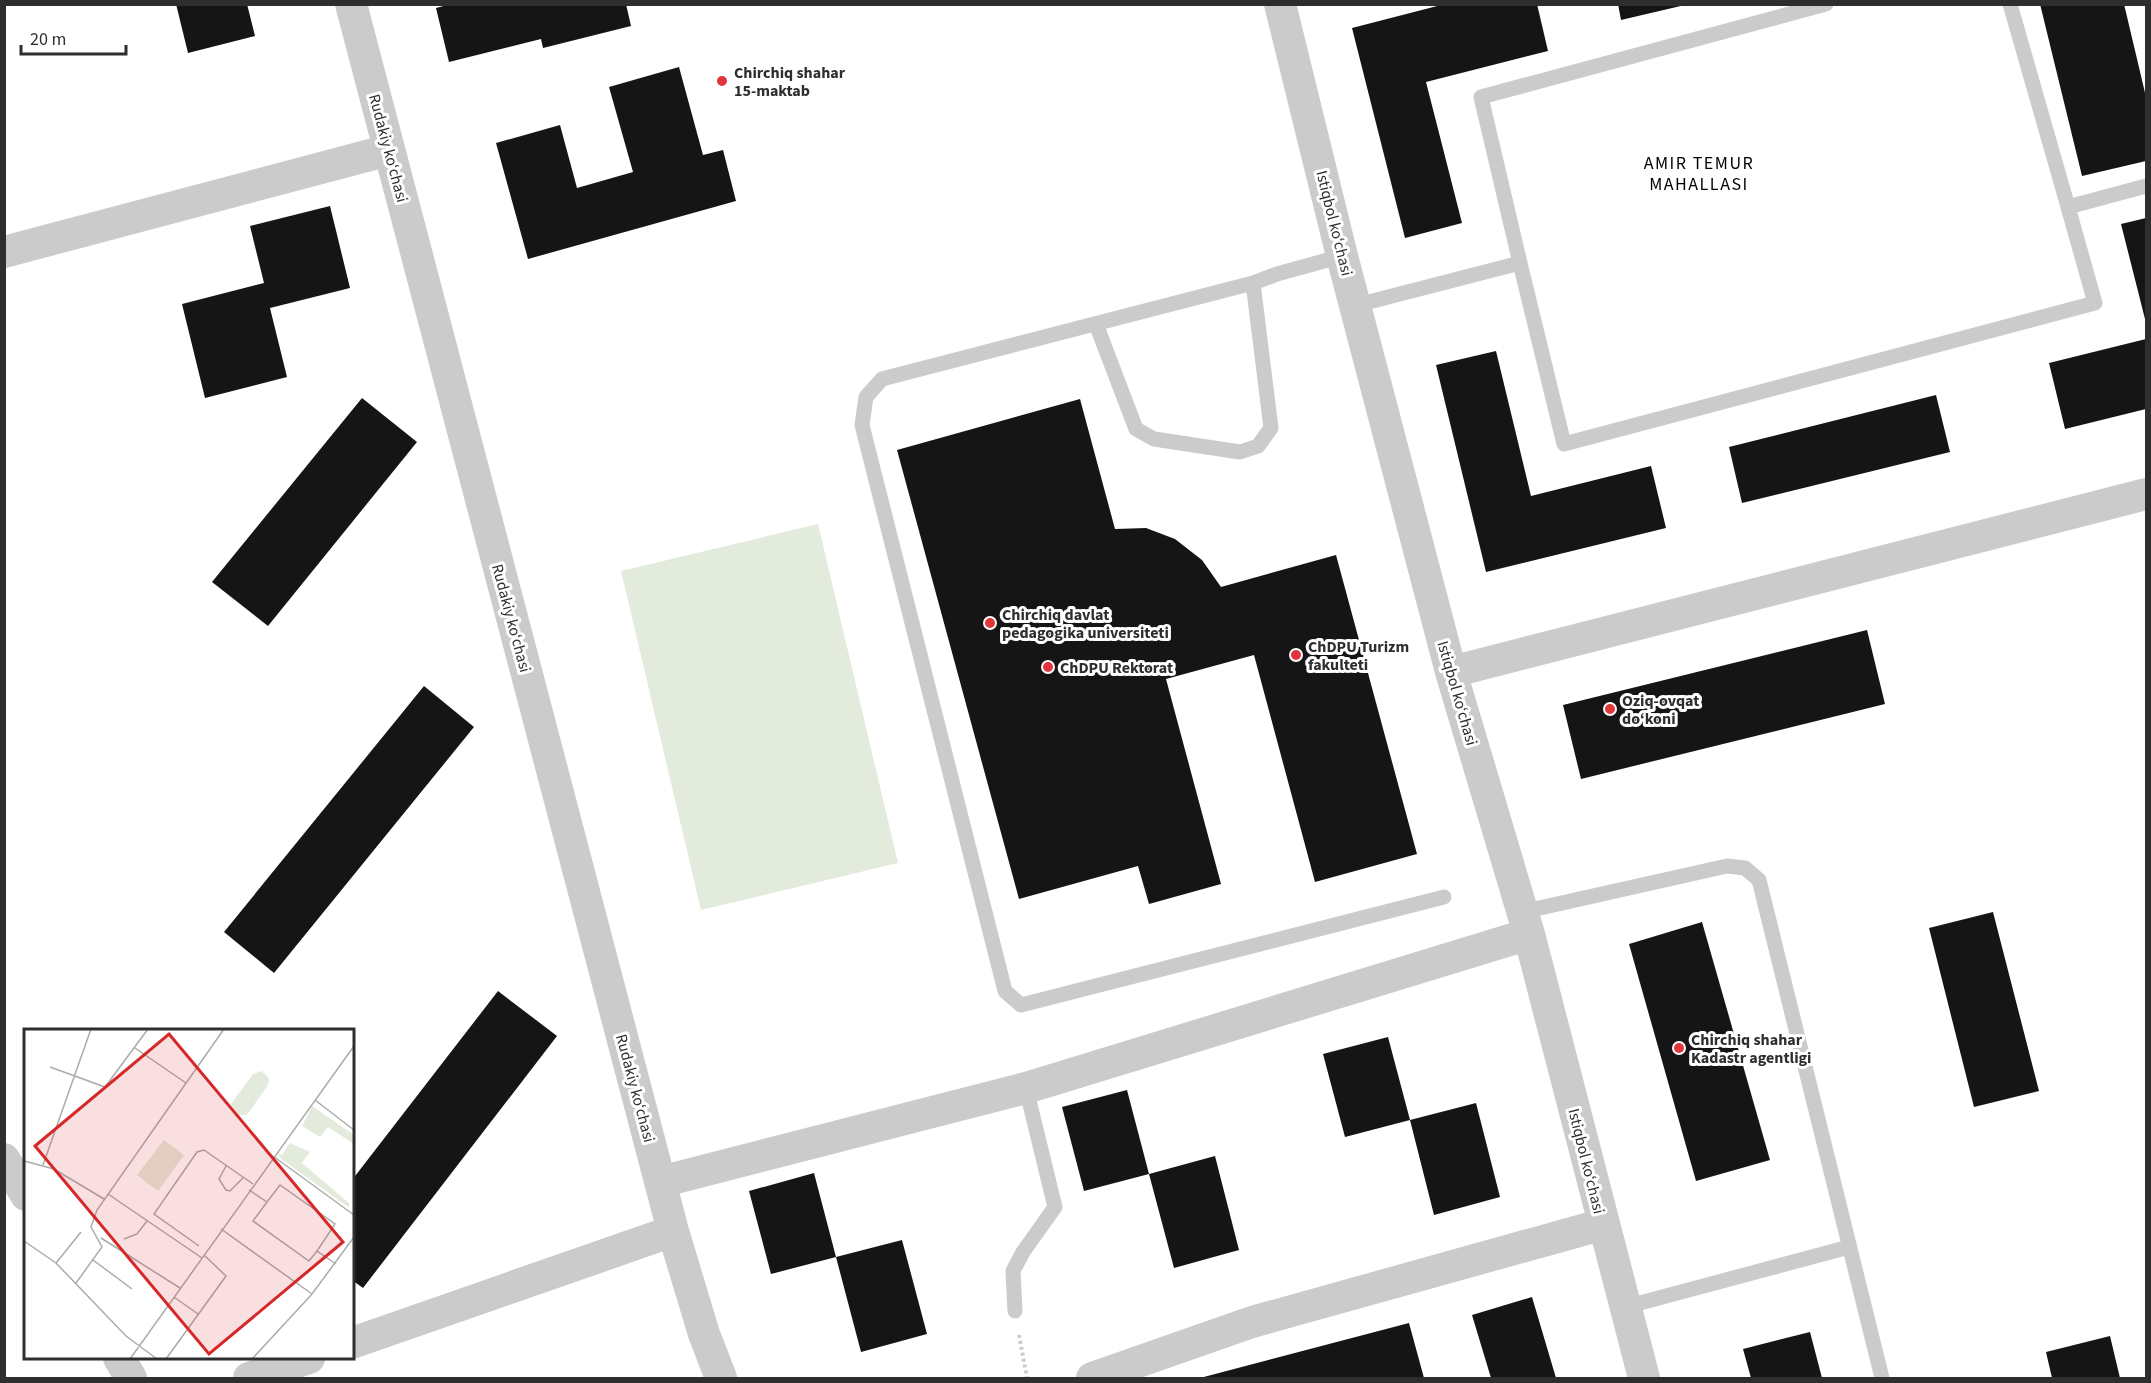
<svg xmlns="http://www.w3.org/2000/svg" width="2151" height="1383" font-family="'Source Sans 3',sans-serif">
<style>
.green{fill:#e3ebdc}
.building{fill:#151515}
.lines{fill:none;stroke-linecap:round;stroke-linejoin:round}
.path{stroke:#cbcbcb;stroke-width:4;stroke-dasharray:3 3;stroke-linecap:butt}
.service{stroke:#cbcbcb;stroke-width:15}
.minor{stroke:#cbcbcb;stroke-width:32}
.poi-dot{fill:#e0353c;stroke:#fff;stroke-width:2}
.labels{text-anchor:middle;stroke-width:6;stroke-linejoin:round;paint-order:stroke}
.poi-label{font-size:16px;font-weight:bold;fill:#2e2e2e;stroke:#fff;text-anchor:start}
.street-label{font-size:16px;fill:#2e2e2e;stroke:#fff}
.neighbourhood-label{font-size:18px;letter-spacing:1.5px;fill:#000;stroke:#fff}
.inset-road{fill:none;stroke:#ababab;stroke-width:1.5}
.view{fill:#d62828;fill-opacity:0.15;stroke:#d62828;stroke-width:3}
.inset-edge{fill:none;stroke:#2e2e2e;stroke-width:3}
</style>
<rect width="100%" height="100%" fill="#fff"/>
<path class="green" d="M818 524 898 863 701 910 621 571Z"/>
<path class="building" d="M176 4H247L255 36 188 53Z
M451 4H626L631 26 543 48 541 39 449 62 436 8Z
M1445 4H1537L1548 51 1426 82 1462 223 1405 238 1352 28Z
M1618 4H1684L1685 5 1621 20Z
M2040 4H2124L2146 97V161L2082 176Z
M679 67 703 155 723 150 736 201 528 259 496 143 560 125 577 188 633 172 609 87Z
M330 206 350 288 270 308 287 377 205 398 182 304 264 283 250 226Z
M2146 218V323L2121 224Z
M2146 339V409L2065 429 2049 363Z
M1496 351 1531 496 1651 466 1666 528 1486 572 1436 365Z
M1936 395 1950 452 1742 503 1729 447Z
M362 398 417 442 268 626 212 582Z
M1080 399 1115 529 1146 528 1175 539 1202 560 1221 587 1336 555 1417 854 1315 882 1254 655 1166 679 1221 884 1149 904 1138 866 1019 899 897 450Z
M1867 630 1885 704 1581 779 1563 705Z
M424 686 474 727 274 973 224 932Z
M1993 912 2039 1091 1974 1107 1929 928Z
M1702 922 1770 1160 1696 1181 1629 944Z
M498 991 557 1036 363 1288 352 1280V1180Z
M1388 1037 1410 1120 1345 1137 1323 1054Z
M1127 1090 1149 1174 1084 1191 1062 1107Z
M1476 1103 1500 1197 1434 1215 1410 1120Z
M1215 1156 1239 1250 1174 1268 1149 1174Z
M814 1173 836 1257 771 1274 749 1191Z
M902 1240 927 1334 861 1352 836 1257Z
M1532 1297 1556 1378H1491L1472 1315Z
M1409 1323 1424 1378H1200Z
M1810 1332 1822 1378H1751L1743 1349Z
M2110 1336 2120 1378H2052L2046 1352Z"/>
<g class="lines">
<path class="path" d="M1019 1335 1027 1378"/>
<path class="service" d="M2010 4 2068 207 2146 186
M1342 256 1277 274 1253 283 882 379 866 397 862 425 1005 991 1021 1005 1444 897
M1520 263 1564 444 2095 303 2068 207
M1357 305 1520 263 1481 97 1826 4
M1096 324 1136 429 1154 439 1240 452 1258 446 1271 428 1253 283
M1522 912 1727 866 1745 868 1759 880 1882 1378
M1625 1307 1849 1247
M1015 1311 1013 1271 1023 1252 1055 1207 1026 1088"/>
<path class="minor" d="M351 4 673 1231 704 1334 721 1378
M1280 4 1342 256 1451 672 1529 934 1644 1378
M4 252 389 150
M1451 672 2146 494
M4 1159 26 1195
M660 1182 1026 1088 1529 934
M352 1343 673 1231
M119 1358 131 1378
M249 1378 309 1358
M1092 1378 1252 1322 1604 1224"/>
</g>
<g class="poi-dot">
<circle cx="722" cy="81" r="6"/>
<circle cx="990" cy="623" r="6"/>
<circle cx="1296" cy="655" r="6"/>
<circle cx="1048" cy="667" r="6"/>
<circle cx="1610" cy="709" r="6"/>
<circle cx="1679" cy="1048" r="6"/>
</g>
<g class="labels">
<g class="poi-label">
<text x="734" y="78">Chirchiq shahar<tspan x="734" dy="18">15-maktab</tspan></text>
<text x="1002" y="620">Chirchiq davlat<tspan x="1002" dy="18">pedagogika universiteti</tspan></text>
<text x="1308" y="652">ChDPU Turizm<tspan x="1308" dy="18">fakulteti</tspan></text>
<text x="1060" y="673">ChDPU Rektorat</text>
<text x="1622" y="706">Oziq-ovqat<tspan x="1622" dy="18">do‘koni</tspan></text>
<text x="1691" y="1045">Chirchiq shahar<tspan x="1691" dy="18">Kadastr agentligi</tspan></text>
</g>
<g class="street-label">
<text transform="translate(389 148) rotate(75)" y="6">Rudakiy ko‘chasi</text>
<text transform="translate(1335 223) rotate(76)" y="6">Istiqbol ko‘chasi</text>
<text transform="translate(512 618) rotate(75)" y="6">Rudakiy ko‘chasi</text>
<text transform="translate(1458 693) rotate(74)" y="6">Istiqbol ko‘chasi</text>
<text transform="translate(636 1088) rotate(75)" y="6">Rudakiy ko‘chasi</text>
<text transform="translate(1587 1161) rotate(76)" y="6">Istiqbol ko‘chasi</text>
</g>
<g class="neighbourhood-label">
<text x="1699" y="169">AMIR TEMUR<tspan x="1699" dy="21">MAHALLASI</tspan></text>
</g>
</g>
<g transform="translate(24 1029)">
<rect width="330" height="330" fill="#fff"/>
<path d="M238 42 245 49 244 56 223 86H213L207 75 229 45ZM288 77 330 106V115L304 98 296 108 278 97ZM140 111 160 126 134 162 113 146ZM266 114 286 123 278 134 326 175 324 178 256 129 254 124 258 126Z" fill="#e3ebdc"/>
<path class="inset-road" d="M111 19 162 54M26 38 81 58 124 0M291 71 330 101M249 127 330 186M0 132 30 140 80 170M19 136 67 0M202 137 195 150 202 161 206 162 219 149M225 161 243 173 256 156 311 195 293 222 312 235M84 165 178 229M243 173 229 192 285 232 293 222M197 200 288 265M77 209 156 259M100 210 113 205 123 192M0 212 32 234 102 307 133 330M175 217 130 185 173 123 180 121 229 155M69 231 108 260M32 234 57 203M52 254 78 218 67 198 73 181 200 0M150 268 174 285M106 330 330 17M142 330 202 247 180 226M228 330 288 265 330 208"/>
<path class="view" d="M145 5 319 213 185 325 11 117Z"/>
<rect width="330" height="330" class="inset-edge"/>
</g>
<rect width="2151" height="1383" fill="none" stroke="#2e2e2e" stroke-width="12"/>
<path d="M21 45v9h105v-9" fill="none" stroke="#2e2e2e" stroke-width="3"/>
<text x="30" y="45" font-size="18" fill="#2e2e2e" stroke="#ffffff" stroke-width="4.5" paint-order="stroke">20 m</text>
</svg>
